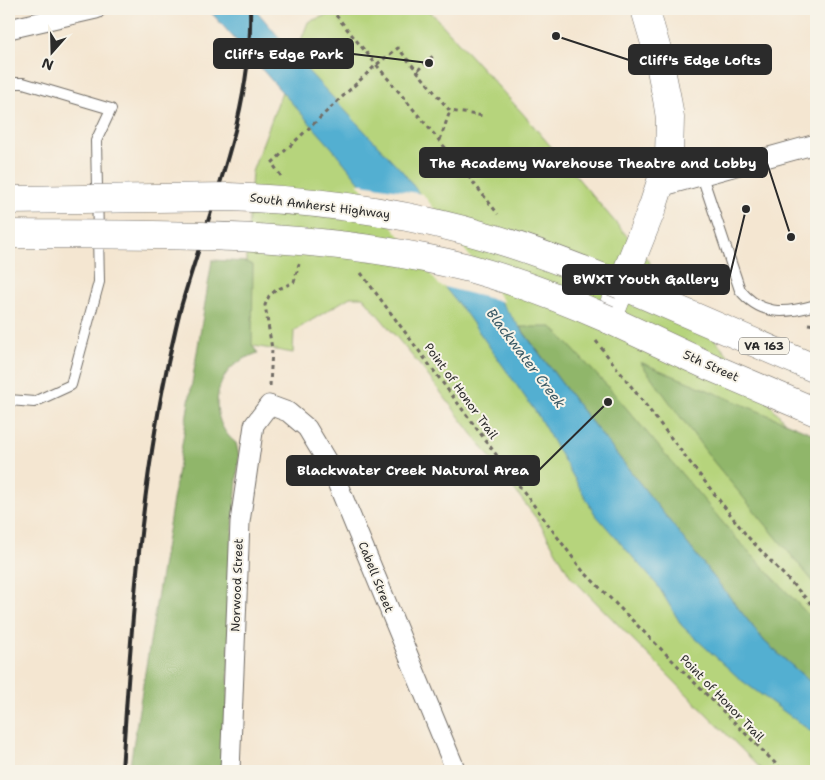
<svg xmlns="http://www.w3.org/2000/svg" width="825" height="780" font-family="'Shantell Sans',sans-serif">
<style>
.green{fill:#b6d47b;stroke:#708053}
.forest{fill:#90b66b;stroke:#5e704b}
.water{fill:#53afd1;stroke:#3f6d7e}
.pier{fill:#f4e6d1}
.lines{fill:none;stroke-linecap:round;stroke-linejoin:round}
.lane-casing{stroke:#716c65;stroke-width:12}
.street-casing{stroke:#716c65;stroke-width:21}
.secondary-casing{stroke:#716c65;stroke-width:29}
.primary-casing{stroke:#716c65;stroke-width:29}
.path{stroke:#716c65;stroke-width:3;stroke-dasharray:4 4;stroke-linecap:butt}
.lane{stroke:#fff;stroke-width:10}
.street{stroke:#fff;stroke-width:19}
.secondary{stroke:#fff;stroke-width:28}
.primary{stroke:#fff;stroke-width:28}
.rail{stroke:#2b2b2b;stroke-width:4}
.primary-bridge-casing{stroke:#716c65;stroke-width:29;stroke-linecap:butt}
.primary-bridge{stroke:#fff;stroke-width:28}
.labels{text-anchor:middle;stroke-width:4;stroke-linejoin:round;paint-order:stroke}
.shield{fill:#f7f3e8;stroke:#686764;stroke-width:1}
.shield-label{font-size:11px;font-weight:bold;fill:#2b2b2b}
.street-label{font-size:12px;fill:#2b2b2b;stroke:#f7f3e8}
.water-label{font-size:14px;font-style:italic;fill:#395965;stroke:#f7f3e8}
.leader{fill:none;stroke:#2b2b2b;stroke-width:2}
.callout-dot{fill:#2b2b2b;stroke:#f7f3e8;stroke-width:2}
.callout{fill:#2b2b2b;stroke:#2b2b2b;stroke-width:2}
.callout-label{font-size:14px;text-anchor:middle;font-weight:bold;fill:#fff}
</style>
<rect width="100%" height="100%" fill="#f7f3e8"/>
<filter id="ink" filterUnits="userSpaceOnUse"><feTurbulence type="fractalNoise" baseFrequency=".02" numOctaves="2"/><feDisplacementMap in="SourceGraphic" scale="10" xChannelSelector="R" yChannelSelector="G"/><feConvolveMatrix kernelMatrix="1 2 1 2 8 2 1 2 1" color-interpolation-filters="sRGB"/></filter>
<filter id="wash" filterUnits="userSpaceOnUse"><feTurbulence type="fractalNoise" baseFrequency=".0096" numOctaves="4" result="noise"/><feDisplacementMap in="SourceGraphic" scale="20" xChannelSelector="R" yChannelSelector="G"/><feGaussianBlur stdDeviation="1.12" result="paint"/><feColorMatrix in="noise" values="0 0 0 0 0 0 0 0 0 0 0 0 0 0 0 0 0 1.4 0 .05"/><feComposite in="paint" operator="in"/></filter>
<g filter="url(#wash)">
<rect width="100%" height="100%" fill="#f4e6d1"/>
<path class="green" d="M343 9H428L525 116 796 435 816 452V771H763L571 577 539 522 423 369 363 297H350L294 331 293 353 243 344V306L252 172 308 22Z"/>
<path class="forest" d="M212 260 246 262 253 265 252 345 258 353C247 357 238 361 230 369 211 390 213 426 236 443L239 456 232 541 226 771H129Z
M520 327H552L611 390 735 537 816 623V687L765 642 578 405Z
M640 362 816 435V585L713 461Z"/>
<path class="water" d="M208 9H255L306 69 403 172 578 405 765 642 816 687V735L741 680 682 626 658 586 595 514 537 414 467 315 332 148Z"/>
<path class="pier" d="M357 183 423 194 504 302 440 286Z"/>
</g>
<g filter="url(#ink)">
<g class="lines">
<g class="lane-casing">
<path id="lane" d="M9 83H23L111 109 96 141 99 282 71 385 34 402 9 400
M702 176 740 290C760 315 784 314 812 306"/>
</g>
<g class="street-casing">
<path id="street" d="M9 29 96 9
M660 187 816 144
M230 771 240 522 254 425 269 405 288 412 307 428 331 468 456 771"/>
</g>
<g class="secondary-casing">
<path id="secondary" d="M608 319 653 206 669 157 670 118 667 99 657 50 645 9"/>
</g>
<g class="primary-casing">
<path id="primary" d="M621 285 816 369
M608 319 713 368 816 412"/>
</g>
<path class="path" d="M331 9C386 78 444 144 498 214
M418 70 435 54
M440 140 450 111
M281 176 272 163 376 65 398 48 450 111 484 116
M361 273 582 570 783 771
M808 324 816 325
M596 341 747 536 816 609
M270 386 272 349 265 305 269 296 276 290 294 282 299 264"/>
<use href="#lane" class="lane"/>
<use href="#street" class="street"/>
<use href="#secondary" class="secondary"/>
<use href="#primary" class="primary"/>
<path class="rail" d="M122 771C131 630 140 487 171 349 175 333 178 316 183 300 211 204 253 110 250 9"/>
<g class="primary-bridge-casing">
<path id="primary-bridge" d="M9 200 229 197C317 200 408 213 492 238 536 251 579 268 621 285
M9 234C162 235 319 230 469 268 516 281 563 299 608 319"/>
</g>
<use href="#primary-bridge" class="primary-bridge"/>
</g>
</g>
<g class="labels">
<rect class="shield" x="739" y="337.5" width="50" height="17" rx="4"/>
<g class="shield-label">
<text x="764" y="350">VA 163</text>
</g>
<g class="street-label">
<text transform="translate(320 206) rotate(7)" y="4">South Amherst Highway</text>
<text transform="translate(711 366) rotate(24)" y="4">5th Street</text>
<text transform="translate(461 391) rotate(54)" y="4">Point of Honor Trail</text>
<text transform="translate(376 577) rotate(68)" y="4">Cabell Street</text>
<text transform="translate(237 585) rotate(-88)" y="4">Norwood Street</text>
<text transform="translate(722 698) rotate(46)" y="4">Point of Honor Trail</text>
</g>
<g class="water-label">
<text transform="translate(526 358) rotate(53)" y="5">Blackwater Creek</text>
</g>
</g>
<path class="leader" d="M429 63L353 54M556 36L629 60M791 237L767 163M746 209L729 279M608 402L539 470"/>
<g class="callout-dot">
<circle cx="429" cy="63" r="5"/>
<circle cx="556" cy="36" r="5"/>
<circle cx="791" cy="237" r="5"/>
<circle cx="746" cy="209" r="5"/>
<circle cx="608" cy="402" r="5"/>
</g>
<g class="callout">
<rect x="214" y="39" width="139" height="29" rx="5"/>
<rect x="629" y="45" width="142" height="29" rx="5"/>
<rect x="420" y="148" width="347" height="29" rx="5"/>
<rect x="563" y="265" width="166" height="29" rx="5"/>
<rect x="287" y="456" width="252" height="29" rx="5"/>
</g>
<g class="callout-label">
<text x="284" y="59">Cliff's Edge Park</text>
<text x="700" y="65">Cliff's Edge Lofts</text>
<text x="593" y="168">The Academy Warehouse Theatre and Lobby</text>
<text x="646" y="284">BWXT Youth Gallery</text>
<text x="413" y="475">Blackwater Creek Natural Area</text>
</g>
<rect width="825" height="780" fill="none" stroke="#f7f3e8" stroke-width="30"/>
<g transform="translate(52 52) rotate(200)" stroke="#f7f3e8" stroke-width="4" paint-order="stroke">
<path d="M0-4L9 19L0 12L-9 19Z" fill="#2b2b2b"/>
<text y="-8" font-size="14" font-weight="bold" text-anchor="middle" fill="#2b2b2b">N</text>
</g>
</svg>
